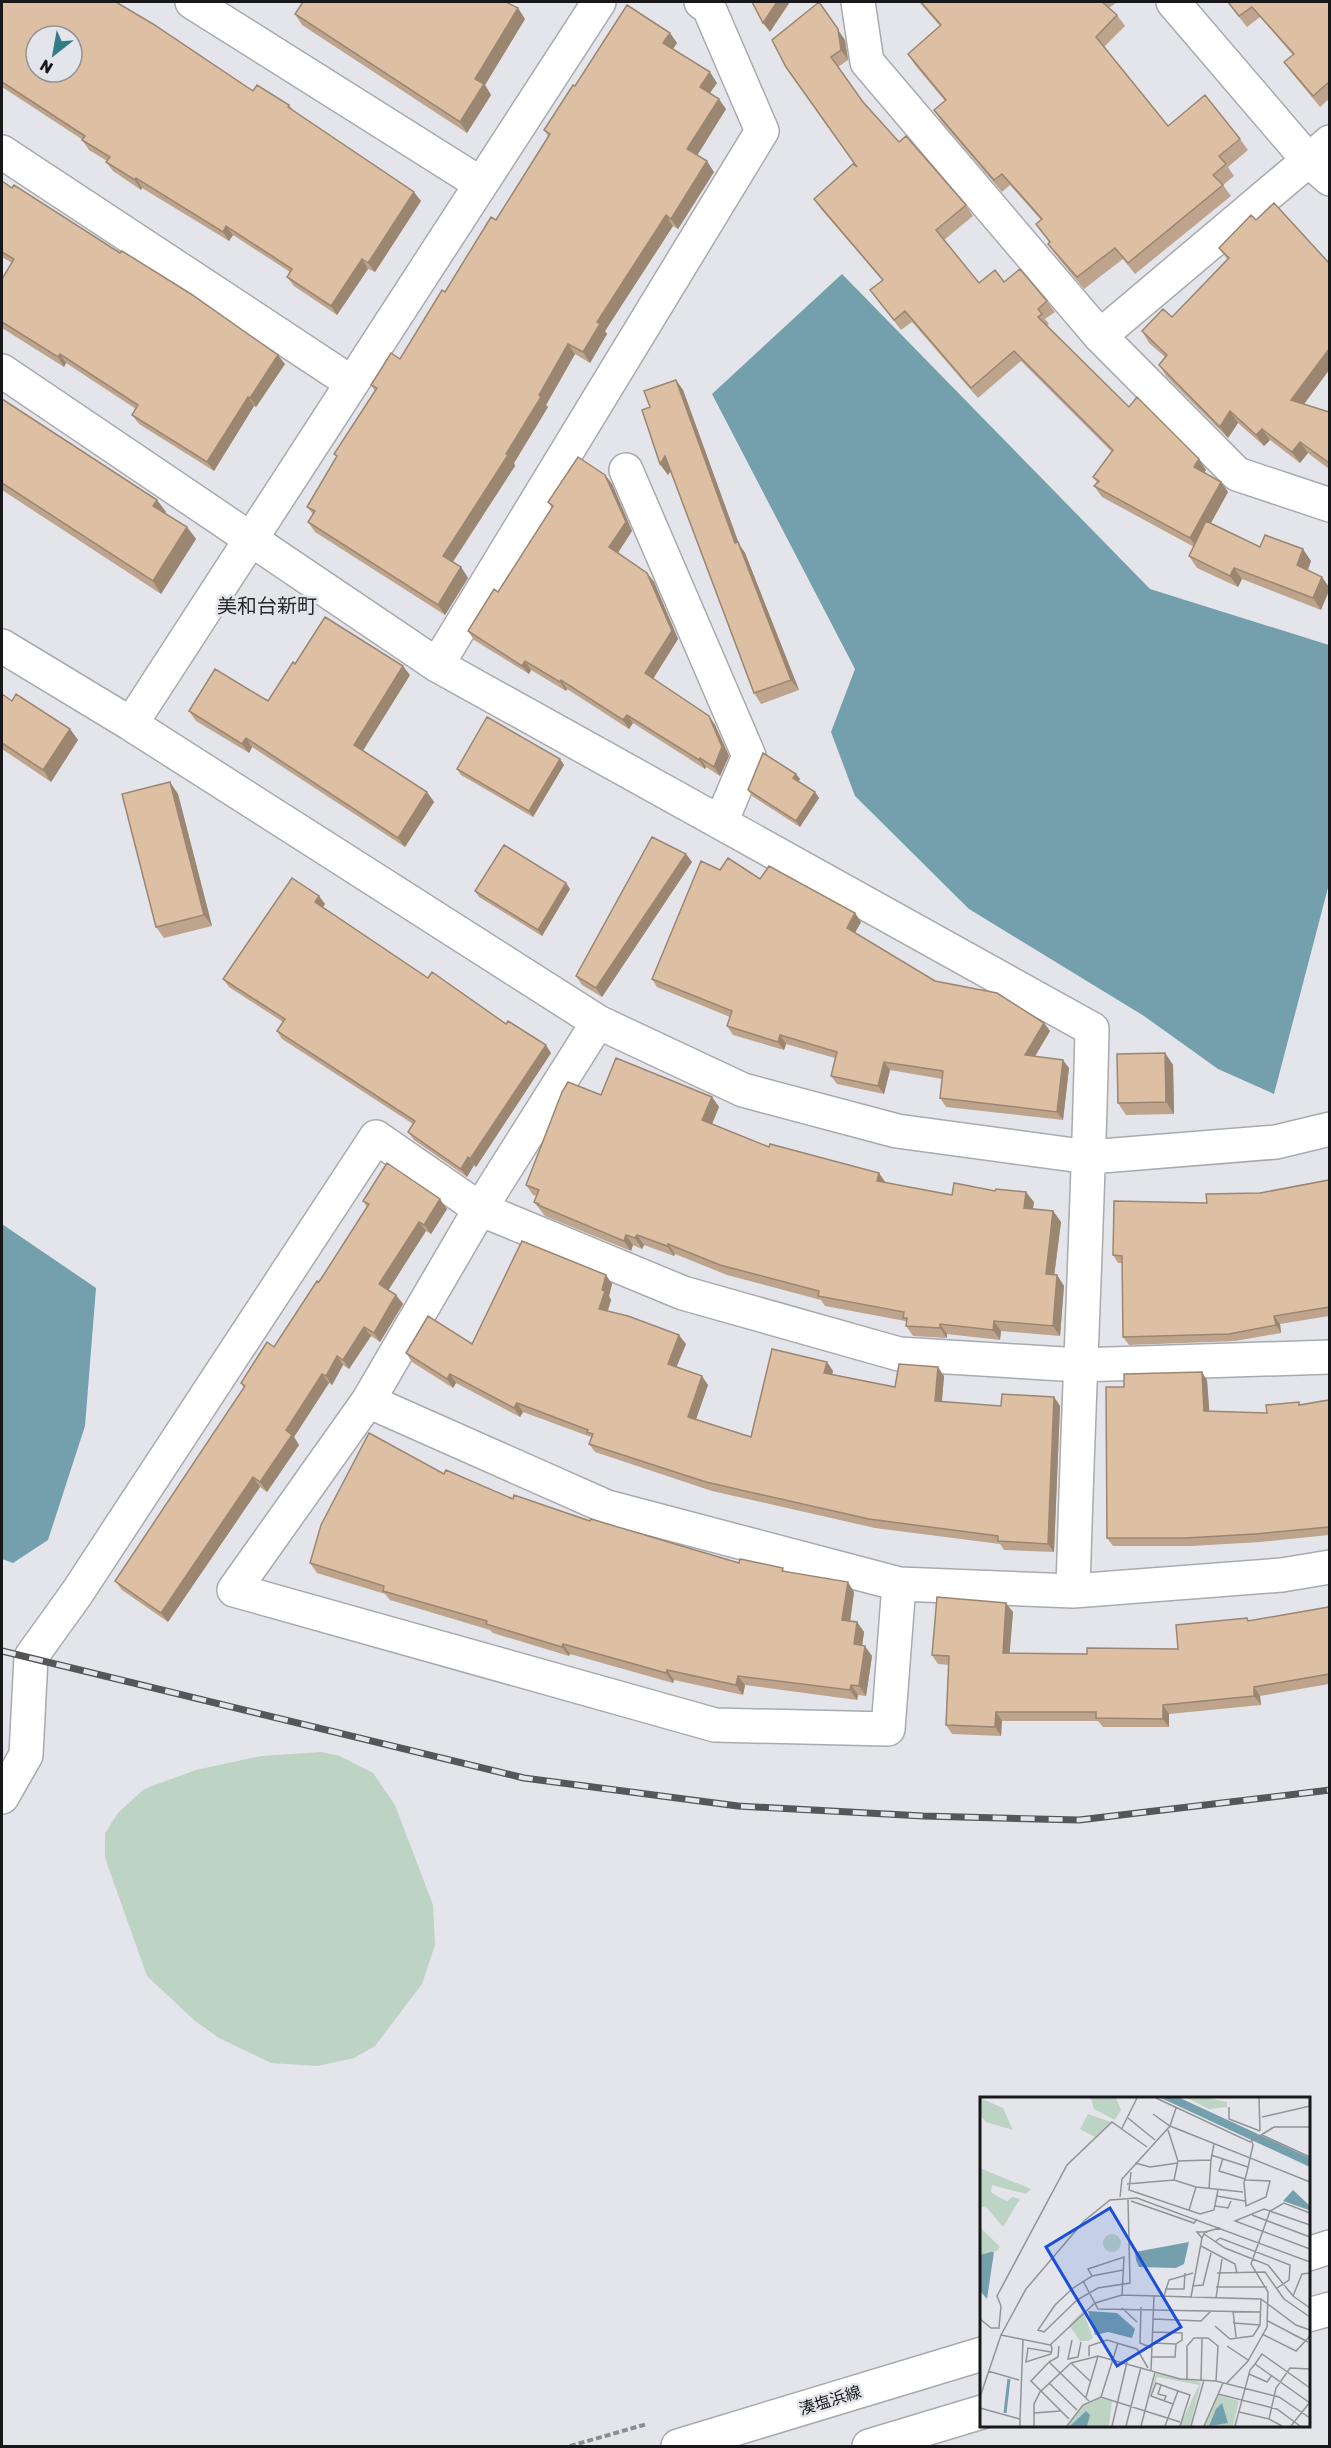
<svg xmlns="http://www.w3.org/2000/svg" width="1331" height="2448" font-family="Rubik,'Noto Sans JP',sans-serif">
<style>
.green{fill:#bdd3c3}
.water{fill:#749fad}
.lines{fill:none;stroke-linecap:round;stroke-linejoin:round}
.minor-casing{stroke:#a9aab0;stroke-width:36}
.major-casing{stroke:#a9aab0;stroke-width:36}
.path{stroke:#8c8d91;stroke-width:4;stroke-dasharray:6 3;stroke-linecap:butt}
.minor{stroke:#fff;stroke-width:33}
.major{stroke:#fff;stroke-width:33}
.rail-casing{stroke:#555659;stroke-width:7}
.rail{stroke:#e4e5eb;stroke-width:4.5;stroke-dasharray:14;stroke-linecap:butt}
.wall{fill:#bea48c}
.shaded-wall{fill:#9b8672}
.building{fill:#ddbfa3;stroke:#9b8672;stroke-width:1.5;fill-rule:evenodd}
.labels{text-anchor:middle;stroke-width:5;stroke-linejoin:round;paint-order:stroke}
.street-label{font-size:16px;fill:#18181a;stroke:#e4e5eb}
.quarter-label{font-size:20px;fill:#28292d;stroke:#e4e5eb}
.inset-river{fill:none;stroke:#749fad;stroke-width:3}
.inset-road{fill:none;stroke:#929397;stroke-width:1.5}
.view{fill:#1d4ed8;fill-opacity:0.15;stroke:#1d4ed8;stroke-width:3}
.inset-edge{fill:none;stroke:#18181a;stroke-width:3}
</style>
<rect width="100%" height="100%" fill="#e4e5eb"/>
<path class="green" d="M321 1752 340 1756 373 1773 395 1805 433 1905 435 1945 422 1984 375 2046 354 2058 318 2066 271 2063 219 2038 195 2021 147 1976 105 1858V1833L118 1813 144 1789 196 1770 261 1756Z"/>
<path class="water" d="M842 274 1150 589 1329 645V884L1274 1094 1218 1069 1144 1016 969 909 855 796 831 732 855 669 712 394Z
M2 1224 96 1288 85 1426 48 1540 13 1563 2 1559Z"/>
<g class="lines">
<g class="minor-casing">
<path id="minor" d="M192 2 481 184
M858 2 867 62 1100 336 1237 474 1330 505
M1173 2 1309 161 1330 179
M2 152 352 383
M1100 336 1330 142
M2 371 437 665 1092 1029C1088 1216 1078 1404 1073 1591
M626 470 749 756 721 822
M2 646 131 724 598 1022 743 1090 897 1131 1089 1157 1276 1142 1330 1129
M437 665 762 131 709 8 701 2
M131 724 599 2
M598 1022 480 1209 368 1401 234 1590 715 1725 888 1729 899 1584
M368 1401 607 1507 899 1584 1073 1591 1282 1575 1330 1567
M2 1797 26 1755 31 1657 77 1593 376 1137 480 1209 683 1293 899 1354 1079 1365 1330 1357"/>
</g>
<g class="major-casing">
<path id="major" d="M1308 2254 1330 2247
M1308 2315 1330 2309
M678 2446 982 2354
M869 2446 982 2412"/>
</g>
<path class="path" d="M570 2446 647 2424"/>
<use href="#minor" class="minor"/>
<use href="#major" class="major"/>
<g class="rail-casing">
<path id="rail" d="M2 1651 524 1778 738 1806 923 1816 1079 1820 1330 1790"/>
</g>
<use href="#rail" class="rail"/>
</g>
<path class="wall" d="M2 2 289 105 293 110 421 201 375 272 368 269 337 315 294 286 287 277 290 272 233 235 229 241 142 188 141 190 113 171 106 162 107 161 89 150 82 140H83L2 87Z
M919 2H1117L1109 8 1117 15 1125 26 1104 47 1168 126 1240 139 1248 150 1228 167 1234 176 1223 185 1231 196 1135 274 1123 259 1084 289 1056 255 1048 244 1050 242 1036 224 1041 220 1010 185 1002 192 942 122 934 110 945 101 915 65 908 54 940 26Z
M1227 2H1329V99L1320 107 1292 73 1284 62 1293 55 1260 17 1247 27Z
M295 14 525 19 485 85 491 95 467 133 302 25Z
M670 33 677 43 673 49 717 83 710 93 726 109 697 155 714 172 678 229 673 226 605 331 607 334 590 363 575 354 546 405 548 407 514 463 515 466 453 562 461 567 468 578 445 615 315 532 308 522 313 514 307 507 337 457 334 454 375 391 371 385 400 359 445 292 496 220 548 136 544 130 575 86Z
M845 40 848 60 838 67 863 102 899 142 966 205 973 216 944 240 979 283 1004 282 1047 301 1055 312 1045 319 1049 324 1047 326 1129 407 1206 470 1204 472 1221 482 1228 492 1211 523 1260 547 1311 561 1308 570 1321 610 1242 579 1238 587 1197 568 1189 556 1194 547 1102 497 1094 486 1097 483 1093 477 1112 452 1021 361 978 398 912 322 901 330 870 290 882 280 821 209 814 199 857 167 786 67Z
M2 181 285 364 256 407 254 406 214 471 139 424 132 415 136 409 66 363 64 367 2 328V279L12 263 2 257Z
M1219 248 1329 370 1304 404 1329 412V469L1308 453 1300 463 1270 440 1264 446 1238 423 1228 438 1167 377 1159 365 1165 357 1149 343 1142 331 1172 317 1227 259Z
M676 380 683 390 739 544 745 553 799 690 761 704 754 693 671 470 668 475 660 464 650 407Z
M2 399 157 500 166 512 165 513 187 527 196 539 161 594 2 490Z
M605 475 612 484 632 531 618 552 647 573 654 582 678 639 653 679 709 716 715 725 729 756 720 776 706 767 705 769 633 723 629 729 567 689 566 691 531 670 529 674 474 640 468 631 498 592 552 508 548 502Z
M295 664 410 675 363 751 427 792 434 802 405 847 252 747 249 753 196 721 189 711 268 701Z
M2 694 12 701 70 729 78 740 51 782 2 749Z
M560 759 564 765 533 817 461 775 457 769Z
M796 774 800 779 798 782 815 792 819 798 800 827 752 796 748 790Z
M178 794 212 926 164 938 156 927Z
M686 854 692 862 602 997 582 985 576 976Z
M720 870 760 879 855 913 861 922 855 933 935 981 1044 1023 1050 1031 1035 1056 1069 1068 1063 1120 946 1107 940 1098 942 1079 890 1070 884 1094 837 1084 831 1076 835 1058 786 1044 784 1050 733 1035 727 1026 730 1017 657 987 652 979Z
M566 883 570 889 542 936 479 897 475 891Z
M319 896 325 904 323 907 428 978 506 1024 551 1053 476 1167 474 1165 467 1177 414 1140 408 1132 413 1124 282 1039 277 1031 283 1022 229 987 223 979Z
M1165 1053 1173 1065 1174 1114 1126 1115 1118 1103Z
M601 1095 712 1097 719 1107 712 1124 769 1147 886 1183 952 1195 1034 1202 1033 1209 1053 1211 1061 1222 1054 1275H1057L1064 1286 1060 1336 1001 1331 1000 1340 947 1334V1338L913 1336 906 1326V1322L905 1321 825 1306 821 1300 727 1275 675 1254 674 1256 644 1245 642 1249 633 1245 631 1251 545 1216 534 1202 537 1196 533 1195 526 1185Z
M1329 1180V1316L1280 1324 1281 1333 1235 1341 1129 1345 1123 1337 1122 1263H1118L1113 1255 1207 1203Z
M363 1201 447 1209 431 1234 426 1231 388 1290 396 1295 403 1304 380 1342 371 1336 349 1369 343 1365 332 1385 329 1383 294 1437 299 1445 267 1492 260 1487 168 1622 122 1590 115 1581 244 1388 241 1383 274 1347 319 1282 367 1207Z
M606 1275 612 1284 609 1296 611 1300 608 1311 686 1344 676 1367 708 1385 696 1419 751 1437 827 1362 833 1371 832 1374 895 1387 944 1376 942 1402 1001 1406 1054 1397 1060 1406 1054 1552 1004 1550 1000 1544 875 1528 712 1491 595 1452 589 1444 591 1437 523 1412 520 1417 456 1383 453 1388 412 1362 406 1353 472 1344Z
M1207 1380 1209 1411 1267 1413 1299 1402 1301 1405 1329 1400V1535L1261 1542 1191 1546H1113L1107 1538 1124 1387Z
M444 1474 513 1499 739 1563 785 1571 854 1592 850 1621 857 1622 864 1632 862 1646 872 1656 866 1696 858 1695 857 1700 745 1685 743 1695 674 1680 673 1683 570 1654 569 1656 493 1633 490 1630 390 1600 385 1594 317 1573 310 1563Z
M1329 1607V1684L1260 1696 1261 1705 1169 1714V1727H1103L1098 1721H1002L1001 1736 952 1734 946 1725 949 1665 938 1664 932 1655 1013 1612 1009 1654H1087L1178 1649 1249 1621Z"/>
<path class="shaded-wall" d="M777 2H790L770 32 763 23Z
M819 2 845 40 848 60 841 50Z
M518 8 525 19 485 85 491 95 467 133 460 122 475 79Z
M670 33 677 43 670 53 663 43Z
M710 72 717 83 707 97 700 87Z
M719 99 726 109 695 159 687 149Z
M707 161 714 172 678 229 671 219Z
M136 178 142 188 141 190 135 180Z
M414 192 421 201 375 272 368 263Z
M666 215 673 226 605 331 607 334 590 363 583 352 597 322Z
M226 226 233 235 229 241 223 232Z
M362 259 368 269 337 315 331 306Z
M568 344 575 354 546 405 548 407 514 463 515 466 450 566 443 556 506 454Z
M1329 349V370L1299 411 1291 400Z
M60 354 66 363 64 367 58 357Z
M278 355 285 364 256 407 250 398Z
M676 380 683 390 739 544 745 553 799 690 791 680 735 543Z
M248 397 254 406 214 471 207 462Z
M1230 411 1238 423 1228 438 1220 427Z
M1262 429 1270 440 1264 446 1256 435Z
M1300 442 1308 453 1300 463 1292 452Z
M665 456 673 467 668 475 660 464Z
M1199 459 1206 470 1201 477 1194 467Z
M605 475 612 484 632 531 616 556 609 547Z
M1221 482 1228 492 1197 548 1190 538Z
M157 500 166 512 162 518 153 506Z
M187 527 196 539 161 594 153 581Z
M1303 549 1311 561 1305 576 1297 565Z
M461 567 468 578 445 615 438 605Z
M1234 568 1242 579 1238 587 1230 576Z
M647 573 654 582 678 639 651 682 645 673Z
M1322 577 1329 587V591L1321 610 1313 598Z
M525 661 531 670 529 674 522 666Z
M403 666 410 675 360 755 354 745Z
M561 680 567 689 566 691 560 682Z
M627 715 633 723 629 729 623 720Z
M709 716 715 725 729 756 720 776 714 767Z
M70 729 78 740 51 782 43 770Z
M246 738 252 747 249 753 242 744Z
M700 758 706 767 705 769 699 760Z
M560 759 564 765 533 817 529 811Z
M796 774 800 779 797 784 793 778Z
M170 782 178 794 212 926 204 915Z
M427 792 434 802 405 847 398 838Z
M815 792 819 798 800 827 796 821Z
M686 854 692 862 602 997 596 988Z
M566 883 570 889 542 936 538 930Z
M319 896 325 904 321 910 315 902Z
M855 913 861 922 853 936 847 928Z
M1044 1023 1050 1031 1031 1063 1025 1055Z
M780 1035 786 1044 784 1050 778 1042Z
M546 1045 551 1053 476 1167 470 1159Z
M1165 1053 1173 1065 1174 1114 1166 1102Z
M1063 1060 1069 1068 1063 1120 1057 1112Z
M884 1062 890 1070 884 1094 878 1086Z
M712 1097 719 1107 709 1131 702 1120Z
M468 1157 474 1165 467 1177 461 1169Z
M879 1173 886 1183 877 1181Z
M1026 1192 1034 1202 1031 1218 1024 1208Z
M440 1199 447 1209 431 1234 424 1225Z
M1053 1211 1061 1222 1053 1285 1046 1274Z
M419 1222 426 1231 386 1294 379 1284Z
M626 1235 633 1245 631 1251 624 1241Z
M637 1235 644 1245 642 1249 635 1238Z
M668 1244 675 1254 674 1256 667 1246Z
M606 1275 612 1284 609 1296 611 1300 605 1318 599 1309 602 1290Z
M1057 1275 1064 1286 1060 1336 1053 1326Z
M396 1295 403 1304 380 1342 374 1333Z
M1274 1316 1280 1324 1281 1333 1276 1325Z
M994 1321 1001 1331 1000 1340 993 1330Z
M940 1324 947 1334V1338L940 1328Z
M364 1327 371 1336 349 1369 343 1360Z
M679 1335 686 1344 674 1373 668 1364Z
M337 1356 343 1365 332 1385 326 1376Z
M827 1362 833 1371 831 1381 824 1373Z
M938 1367 944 1376 941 1410 935 1401Z
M1202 1372 1207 1380 1210 1419 1204 1411Z
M322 1374 329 1383 294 1437 299 1445 267 1492 260 1482 286 1430Z
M450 1374 456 1383 453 1388 447 1379Z
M702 1376 708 1385 694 1425 688 1417Z
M1054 1397 1060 1406 1054 1552 1048 1544Z
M517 1403 523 1412 520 1417 514 1408Z
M253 1477 260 1487 168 1622 161 1613Z
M848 1582 854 1592 849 1630 842 1620Z
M1006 1603 1013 1612 1009 1662 1003 1653Z
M857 1622 864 1632 861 1654 854 1644Z
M563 1644 570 1654 569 1656 562 1647Z
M865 1646 872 1656 866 1696 859 1686Z
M667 1670 674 1680 673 1683 666 1673Z
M738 1676 745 1685 743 1695 736 1685Z
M851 1685 858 1695 857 1700 850 1690Z
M1254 1687 1260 1696 1261 1705 1254 1696Z
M1163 1705 1169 1714V1727L1163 1719Z
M996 1712 1002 1721 1001 1736 995 1727Z"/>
<path class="building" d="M2 2H116L153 24 253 91 257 85 289 105 288 107 414 192 368 263 362 259 331 306 287 277 292 269 226 226 223 232 136 178 135 180 106 162 110 157 82 140 85 136 2 82ZM36 36H72V72H36Z
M303 2H506L518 8 475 79 484 84 460 122 295 14Z
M752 2H777L763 23Z
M819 2 838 29 841 50 831 57 863 102 899 142 906 136 966 205 936 230 979 283 995 270 1004 282 1020 269 1047 301 1038 309 1042 314 1038 317 1129 407 1137 397 1199 459 1194 467 1221 482 1190 538 1094 486 1099 481 1093 477 1113 450 1014 351 971 388 905 311 894 320 870 290 883 280 814 199 853 164 857 167 786 67 772 40Z
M921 2H1102L1117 15 1096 37 1168 126 1205 95 1240 139 1219 156 1226 164 1213 175 1223 185 1128 263 1115 248 1077 277 1048 244 1050 242 1036 224 1042 219 1002 174 994 180 934 110 946 100 908 54 941 25Z
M1228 2H1329V82L1313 96 1284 62 1294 54 1252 7 1239 16Z
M627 5 670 33 663 43 710 72 700 87 719 99 687 149 707 161 671 219 666 215 597 322 600 324 583 352 568 344 539 395 541 397 506 454 508 455 443 556 461 567 438 605 308 522 315 511 307 507 337 456 334 454 377 388 371 385 391 353 400 359 442 290 445 292 491 217 496 220 550 134 544 130 573 85 575 86Z
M2 181 12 188 14 185 120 253 122 251 191 294 278 355 250 398 248 397 207 462 132 415 138 405 60 354 58 357 2 322V279L14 259 2 252Z
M1274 203 1329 263V349L1291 400 1329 412V461L1328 462 1300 442 1292 452 1262 429 1256 435 1230 411 1220 427 1159 365 1167 355 1142 331 1163 309 1172 317 1229 258 1219 248 1251 215 1256 220Z
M676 380 735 543 738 542 791 680 754 693 665 456 660 464 642 410 650 407 644 391Z
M2 399 157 500 153 506 187 527 153 581 2 483Z
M578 457 605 475 626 522 609 547 647 573 672 631 645 673 709 716 722 747 714 767 700 758 699 760 627 715 623 720 561 680 560 682 525 661 522 666 468 631 494 589 498 592 553 506 548 502Z
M1206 521 1260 547 1265 535 1303 549 1297 565 1322 577 1313 598 1234 568 1230 576 1189 556Z
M325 617 403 666 354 745 427 792 398 838 246 738 242 744 189 711 215 669 268 701 293 662 295 664Z
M2 694 12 701 16 694 70 729 43 770 2 743Z
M487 717 560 759 529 811 457 769Z
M763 753 796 774 793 778 815 792 796 821 748 790Z
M170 782 204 915 156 927 122 794Z
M652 837 686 854 596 988 576 976Z
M504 845 566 883 538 930 475 891Z
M728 858 760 879 769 866 855 913 847 928 935 981 997 993 1044 1023 1025 1055 1063 1060 1057 1112 940 1098 943 1071 884 1062 878 1086 831 1076 837 1052 780 1035 778 1042 727 1026 732 1011 652 979 701 861 720 870Z
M292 878 319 896 315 902 428 978 432 972 506 1024 508 1021 546 1045 470 1159 468 1157 461 1169 408 1132 415 1121 277 1031 285 1019 223 979Z
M1165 1053 1166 1102 1118 1103 1117 1054Z
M616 1058 712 1097 702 1120 769 1147 770 1144 879 1173 877 1181 952 1195 954 1183 995 1191 996 1189 1026 1192 1024 1208 1053 1211 1046 1274 1057 1275 1053 1326 994 1321 993 1330 940 1324V1328L906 1326 907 1318H903L904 1312 818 1296 819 1291 720 1265 668 1244 667 1246 637 1235 635 1238 626 1235 624 1241 538 1205 539 1204 534 1202 539 1190 526 1185 562 1092 568 1082 601 1095Z
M387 1163 440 1199 424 1225 419 1222 379 1284 396 1295 374 1333 364 1327 343 1360 337 1356 326 1376 322 1374 286 1430 292 1435 260 1482 253 1477 161 1613 115 1581 245 1386 241 1383 267 1342 274 1347 317 1281 319 1282 369 1204 363 1201Z
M1329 1180V1307L1274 1316 1276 1325 1229 1334 1123 1337 1122 1256 1113 1255 1114 1201 1207 1203 1206 1194 1260 1193Z
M522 1241 606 1275 602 1290 605 1291 599 1309 628 1316 679 1335 668 1364 702 1376 688 1417 751 1437 772 1349 827 1362 824 1373 895 1387 899 1364 938 1367 935 1401 1001 1406 1002 1394 1054 1397 1048 1544 998 1541V1536L869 1519 706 1482 589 1444 593 1434 587 1432 588 1430 517 1403 514 1408 450 1374 447 1379 406 1353 428 1316 472 1344Z
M1202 1372 1204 1411 1267 1413 1266 1405 1299 1402V1405L1329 1400V1527L1255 1534 1185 1538H1107L1106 1387H1124V1374Z
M369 1433 444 1474 446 1470 513 1499 514 1495 590 1521 591 1519 739 1563 740 1559 783 1568 782 1571 848 1582 842 1620 857 1622 854 1644 865 1646 859 1686 851 1685 850 1690 738 1676 736 1685 667 1670 666 1673 563 1644 562 1647 486 1624 487 1621 383 1591 384 1586 310 1563 321 1525Z
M937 1597 1006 1603 1003 1653 1087 1654V1648L1178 1649 1176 1625 1247 1618 1248 1621 1329 1607V1674L1254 1687V1696L1163 1705V1719L1096 1718V1712H996L995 1727 946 1725 949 1656 932 1655Z"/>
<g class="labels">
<g class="street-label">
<text transform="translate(830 2400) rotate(-17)" y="6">湊塩浜線</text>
</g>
<g class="quarter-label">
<text x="267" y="613">美和台新町</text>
</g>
</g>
<g transform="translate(980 2097)">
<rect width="330" height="330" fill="#e4e5eb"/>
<path d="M0 1 23 11 33 33 6 25 0 18ZM111 1H136L141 13 135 23 114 12ZM207 1H228L247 5V10L229 12ZM108 17 131 25 115 40 100 32ZM0 71 51 92 46 97 12 88 11 95 17 99 27 104 32 100 40 102 23 130 7 111 0 109ZM0 130 20 150 17 154 0 158ZM123 146a9 9 0 1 1 18 0a9 9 0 1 1-18 0ZM103 214 113 241 108 244H100L89 228ZM176 276 221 285 210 329H201V326L219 288 177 280 169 303ZM237 298 259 304 253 329H224ZM120 301 132 304 129 329H86L103 308Z" fill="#bdd3c3"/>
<path d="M181 1H200L330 61V70ZM313 93 329 108V113L303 104ZM209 145 204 167 196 171 159 170 156 163 155 155ZM11 155H14L7 202 0 194V158ZM108 214 137 216 155 232 152 241 128 235 115 238ZM242 306 248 326 229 329 236 312ZM106 314 110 318 107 329H90Z" fill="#749fad"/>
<path class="inset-river" d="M25 316 29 282"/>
<path class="inset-road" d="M176 1 270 45 294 30H330M279 1 280 34M249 10V22L280 34M173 17 190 29 330 85M282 20 330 9M148 21 175 43M142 31 157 1M188 33 198 64 194 83M282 38 330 60M231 58 268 70M243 61 239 74 265 82 266 83 290 84 286 100 266 109 264 85 265 82 267 75 273 48 272 45M198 64 231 63 234 47M155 66 170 70 198 66M151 75 149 93 220 117 234 113 238 93M147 87 194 83 216 90 263 95M229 91 231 63M237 99 265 104M140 100 142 82 190 29 196 11M151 104 214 126 217 122M235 109 248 111 251 104M209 113 216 90M272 118 330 140M330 128 284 112 255 124 330 152M224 137 245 151 288 168 313 199 330 211M222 141 217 135H228M236 144 240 141 310 168 309 183 297 191M221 149 255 167 257 177M143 173 112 179 93 191 75 208 58 233 64 235 97 203 118 191 150 186 148 103M237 176 285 175 304 202 330 220M112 179 108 172 144 160 142 198M103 184 118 212 281 215M212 189 223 188 231 156M236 190H287M185 192H204L205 176M184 199 189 183 213 176M313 199 322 177 330 176M211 200 222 141 225 135 240 131M236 201 242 162M161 210 160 246 172 251M142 211 157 225M253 214 256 240M0 222 11 231H20M173 222 221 224 231 214M288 224 328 245M253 226 280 228M235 229 250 242 273 239 280 228 281 202M19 230 21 209 17 199 87 68 132 25 167 50M282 237 316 254 330 239M21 238 70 248 115 206 142 198 281 202 316 228 330 233M92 243 88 262 98 260 101 245M172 246 196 247 202 243V236L173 235M71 248 72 252 71 257 46 265 48 251 71 255M247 249 268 263M109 259V249L127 243 157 252 168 271M172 260H195L196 247M69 265 78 260 79 249M91 266 110 284M275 267 282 257 330 291M171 273 174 199M8 274 39 283M269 277 287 285 292 278M207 283V249L214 241H228L238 249 236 284M221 283 222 242M69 286 97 313M247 286 268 264 287 230 288 195 271 167 290 114 304 106 330 116M181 288 178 297 186 299 184 304M238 297 297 312 320 329M0 300 21 238 46 192 104 124 130 103 157 101 330 165M106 300 118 259M121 300 138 246M193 307 171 299 176 286 198 294M0 311 40 322V329M259 315 289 322 302 329M54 316 80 314M40 322 43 243M89 322 51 284 69 265 109 304M289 322 296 291 310 271 330 272M54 329V307L60 295 91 266 118 259 200 282 236 284 299 300 330 321M87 329 103 308 121 300 200 325M132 329 147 265M146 329 161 270M161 329 175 275M185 329 198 294 210 298 200 329M211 329 224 283M224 329 243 286M255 329 270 273 275 267 330 306M311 329 330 305"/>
<path class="view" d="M130 111 201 230 137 269 66 150Z"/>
<rect width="330" height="330" class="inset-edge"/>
</g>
<rect width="1331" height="2448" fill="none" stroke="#18181a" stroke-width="6"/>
<g transform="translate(54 54) rotate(211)"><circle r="28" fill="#e4e5eb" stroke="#929397" stroke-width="1.5"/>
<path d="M0-4.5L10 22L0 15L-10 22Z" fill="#357b87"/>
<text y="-9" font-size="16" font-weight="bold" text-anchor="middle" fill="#18181a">N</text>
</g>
</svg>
